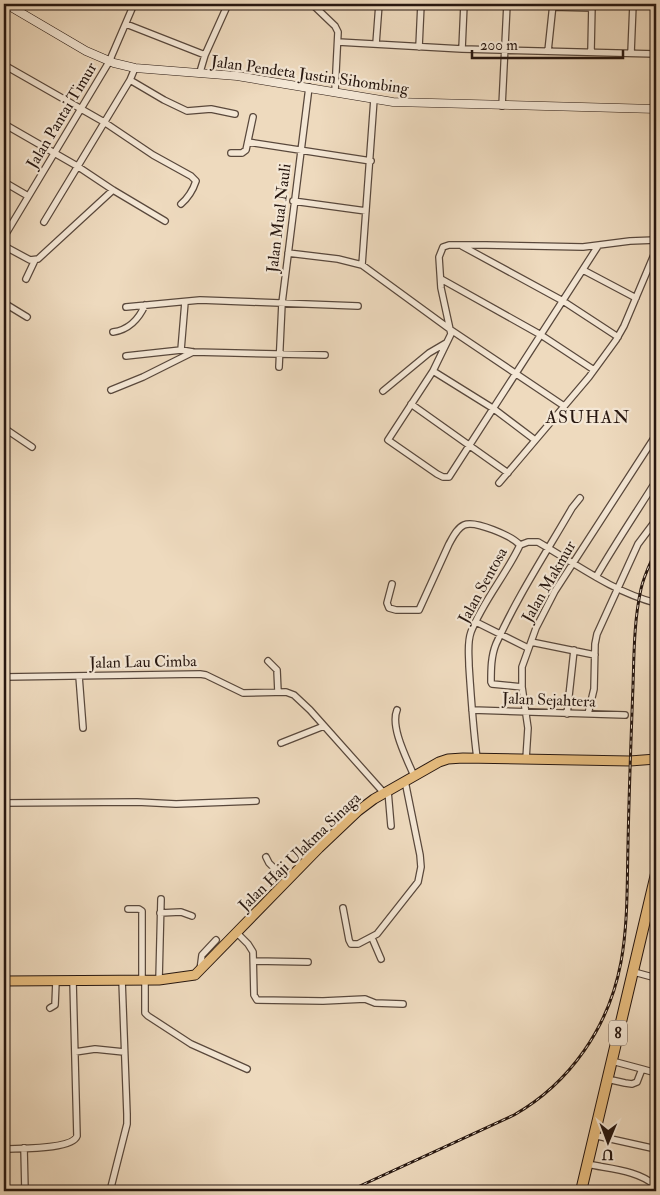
<svg xmlns="http://www.w3.org/2000/svg" width="660" height="1195" font-family="'IM FELL Double Pica',serif">
<style>
.lines{fill:none;stroke-linecap:round;stroke-linejoin:round}
.street-casing{stroke:#59483c;stroke-width:8}
.secondary-casing{stroke:#271710;stroke-width:9}
.primary-casing{stroke:#271710;stroke-width:11}
.highway-casing{stroke:#271710;stroke-width:12}
.street{stroke:#f4e7d5;stroke-width:5.5}
.secondary{stroke:#f4e7d5;stroke-width:8}
.primary{stroke:#e7bd7f;stroke-width:9}
.highway{stroke:#e7bd7f;stroke-width:10}
.rail-casing{stroke:#271710;stroke-width:3}
.rail{stroke:#f4e7d5;stroke-width:1;stroke-dasharray:4;stroke-linecap:butt}
.labels{text-anchor:middle;stroke-width:4.5;stroke-linejoin:round;paint-order:stroke}
.shield{fill:#f4e7d5;stroke:#64554b;stroke-width:1}
.shield-label{font-size:15px;font-weight:bold;fill:#271710}
.street-label{font-size:16px;fill:#271710;stroke:#f4e7d5}
.neighbourhood-label{font-size:18px;letter-spacing:1px;fill:#271710;stroke:#f4e7d5}
</style>
<rect width="100%" height="100%" fill="#eedabe"/>
<filter id="stains"><feTurbulence type="fractalNoise" baseFrequency=".004" numOctaves="4"/><feColorMatrix values="0 0 0 0 .2 0 0 0 0 .09 0 0 0 0 .02 0 0 0 .5 -.17"/></filter>
<radialGradient id="worn" r=".72"><stop offset=".6" stop-color="#630" stop-opacity="0"/><stop offset="1" stop-color="#630" stop-opacity=".3"/></radialGradient>
<g class="lines">
<g class="street-casing">
<path id="street" d="M312 4 335 26 338 32 335 91
M552 7 592 8
M126 24 205 55
M338 42 462 49 656 54
M376 44 379 4
M419 47 421 4
M462 49 464 4
M548 51 553 4
M591 51 592 4
M631 53 633 4
M4 65 104 122 153 155 191 176 196 181C193 190 188 198 181 204
M200 72 205 55 228 4
M130 80 164 100 187 111 211 109 235 114
M502 106 507 4
M4 124 77 166 113 190 165 221
M248 142 371 161
M231 153H242L246 150 253 117
M4 182 28 196
M293 201 366 211
M44 222 130 80 135 68
M4 237 109 62 134 4
M4 246 30 260 38 259 113 190
M462 246 563 301 618 337
M598 246 449 477H443L437 474 388 440 433 371 451 334 441 288 439 257 443 247 449 245H486L583 247 630 241 656 240
M288 253 338 259 362 265 451 330 564 406
M362 265 374 99
M583 270 636 298
M26 279 35 260
M441 279 541 335 594 370
M4 303 27 317
M126 307 200 300 358 306
M113 332C128 330 139 319 145 305
M181 350 185 302
M126 356 181 350 193 352 325 355
M279 367 282 303 309 87
M433 371 494 409 535 440
M111 390 143 377 193 352
M383 391 429 353 446 343
M411 404 508 473
M4 428 32 447
M499 483 589 377 616 340 624 326 656 250
M596 577C615 544 636 513 656 481
M392 584 387 603 389 608 396 610H419L449 544C453 537 457 528 464 525 475 520 512 536 520 545
M476 622 528 648
M531 642 595 655
M4 648 5 676
M268 661 277 670 278 692
M79 676 83 728
M4 677 200 674 206 675 243 693 286 692 294 695 310 710 384 793
M522 687 492 684 491 682C491 670 491 656 496 644 517 597 546 553 572 508L580 498
M397 710C390 727 407 759 414 776
M472 710 625 715
M567 714 574 650
M588 714 594 689 595 644 597 634 638 544 656 520
M281 743 324 726
M477 758C473 728 471 697 469 666 469 655 467 643 471 632 483 601 506 575 520 545L528 542H538C576 564 613 592 656 603
M526 759 528 728 522 687V667L536 628 555 591 656 435
M388 791 391 826
M4 803 137 802 176 804 256 801
M266 857 269 863 287 881
M343 908 349 940 351 944H358L377 934 418 882 421 867 420 855 405 781
M128 909H139L142 911V980
M160 913 181 912 192 916
M237 933 248 944 253 952 254 995 257 1000 323 1001 365 999 375 1003 403 1004
M372 938 381 959
M254 961 308 962
M200 970 202 955 216 940
M634 972 656 978
M145 980V1013L148 1016 191 1044 247 1069
M159 980 161 899
M50 1008 55 1005 56 981
M75 1052 95 1049 124 1052
M612 1061 642 1069
M607 1079 625 1083 632 1084 637 1082 642 1069 656 1073
M593 1135 656 1149
M24 1148 25 1191
M4 1149C18 1148 72 1150 77 1136L73 981
M587 1164C610 1169 638 1170 656 1186
M110 1191 127 1124V1114L122 980"/>
</g>
<g class="secondary-casing">
<path id="secondary" d="M6 4 86 51 114 63 135 68 237 76 393 102 656 109"/>
</g>
<g class="primary-casing">
<path id="primary" d="M4 981 159 980 195 975 319 848 358 811 374 799 439 762 448 759 463 758 630 761 656 759"/>
</g>
<g class="highway-casing">
<path id="highway" d="M581 1191 656 874"/>
</g>
<use href="#street" class="street"/>
<use href="#secondary" class="secondary"/>
<use href="#primary" class="primary"/>
<use href="#highway" class="highway"/>
<g class="rail-casing">
<path id="rail" d="M349 1191 514 1115C570 1083 609 1027 621 962 628 924 627 884 628 845 629 792 631 739 633 686 634 654 634 620 641 589 644 575 651 562 656 550"/>
</g>
<use href="#rail" class="rail"/>
</g>
<g class="labels">
<rect class="shield" x="609" y="1020.5" width="18" height="25" rx="4"/>
<g class="shield-label">
<text x="618" y="1038">8</text>
</g>
<g class="street-label">
<text transform="translate(310 74) rotate(8)" y="6">Jalan Pendeta Justin Sihombing</text>
<text transform="translate(61 115) rotate(-59)" y="6">Jalan Pantai Timur</text>
<text transform="translate(278 218) rotate(-83)" y="6">Jalan Mual Nauli</text>
<text transform="translate(548 581) rotate(-60)" y="6">Jalan Makmur</text>
<text transform="translate(482 585) rotate(-61)" y="6">Jalan Sentosa</text>
<text transform="translate(143 661) rotate(-1)" y="6">Jalan Lau Cimba</text>
<text transform="translate(549 699) rotate(2)" y="6">Jalan Sejahtera</text>
<text transform="translate(299 851) rotate(-44)" y="6">Jalan Haji Ulakma Sinaga</text>
</g>
<g class="neighbourhood-label">
<text x="588" y="423">ASUHAN</text>
</g>
</g>
<rect width="660" height="1195" fill="none" stroke="#eedabe" stroke-width="20"/>
<rect x="5" y="5" width="650" height="1185" fill="none" stroke="#271710" stroke-width="2.5"/>
<rect x="10" y="10" width="640" height="1175" fill="none" stroke="#271710"/>
<g transform="translate(608 1142) rotate(181)" stroke="#f4e7d5" stroke-width="4" paint-order="stroke">
<path d="M0-4L9 19L0 12L-9 19Z" fill="#271710"/>
<text y="-8" font-size="14" font-weight="bold" text-anchor="middle" fill="#271710">U</text>
</g>
<path d="M472 50v8h151v-8" fill="none" stroke="#271710" stroke-width="2.5"/>
<text x="480" y="50" font-size="15" fill="#271710" stroke="#f4e7d5" stroke-width="4" paint-order="stroke">200 m</text>
<rect width="100%" height="100%" filter="url(#stains)"/>
<rect width="100%" height="100%" fill="url(#worn)"/>
</svg>
